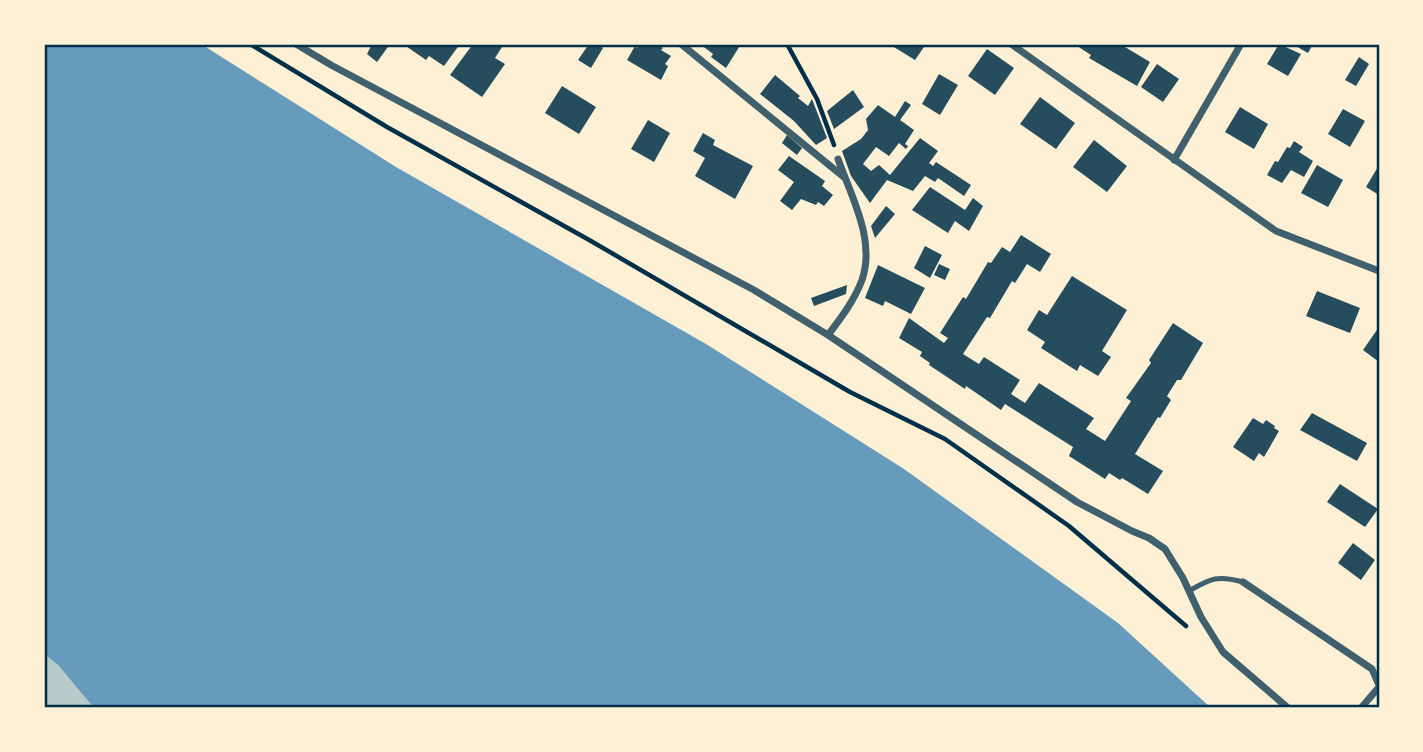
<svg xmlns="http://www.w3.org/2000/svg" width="1423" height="752" font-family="Rubik,sans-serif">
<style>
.green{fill:#b9caca}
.water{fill:#669bbc}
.building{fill:#264d5e}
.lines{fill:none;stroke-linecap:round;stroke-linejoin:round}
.path{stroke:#003049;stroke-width:4.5}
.service{stroke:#3f606c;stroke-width:5}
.minor{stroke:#3f606c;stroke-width:7}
.neatline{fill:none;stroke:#003049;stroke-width:2.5}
</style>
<rect width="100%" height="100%" fill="#fdf0d5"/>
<path class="green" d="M44 654 58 665 94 708H44Z"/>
<path class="water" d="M44 44H201L396 167 706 344 904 469 1118 623 1211 708H94L58 665 44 654Z"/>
<path class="building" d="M372 44H390L377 62 367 54Z
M403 44H460L444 66 429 56 426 60Z
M473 44H498L502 47 495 58 505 64 482 97 450 75Z
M589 44H598L603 48 591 68 578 60Z
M640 44H656L663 48 661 50 671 56 665 64 668 66 661 80 627 60 635 46 637 48Z
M700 44H741L726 68 711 57 713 54Z
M889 44H926L915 60Z
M1074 44H1120L1150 62 1137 86 1089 58 1091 55Z
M1279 44 1301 54 1288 76 1267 64Z
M1292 44H1320L1318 47 1313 44 1308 53Z
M987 49 1014 68 995 95 968 76Z
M1359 57 1369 64 1356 86 1345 80Z
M1157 64 1179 79 1163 102 1141 87Z
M939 74 958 85 940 115 922 104Z
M775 75 800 96 798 98 808 106 812 99 827 138 816 145 794 121 760 94Z
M562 86 596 107 579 134 545 113Z
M853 90 864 107 834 129 827 111Z
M1040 97 1075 123 1056 149 1020 124Z
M905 101 911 105 900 120 914 130 905 144 908 146 906 149 899 143 889 156 876 147 863 164 871 171 879 165 890 175 920 138 938 151 929 163 933 166 936 162 971 185 964 196 938 178 935 182 925 176 913 191 887 180 870 203 851 176 842 151 861 139 868 130 866 119 878 105 895 117Z
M1240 107 1268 124 1254 149 1225 132Z
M1343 109 1365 121 1350 147 1328 134Z
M648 120 670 133 654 162 631 149Z
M703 133 715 140 713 145 753 166 735 199 695 176 705 158 693 151Z
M787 135 802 148 797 155 782 143Z
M1094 140 1127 166 1107 192 1073 167Z
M1294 141 1303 147 1299 152 1313 161 1304 177 1291 170 1282 183 1267 175 1275 161 1278 162 1287 147 1290 148Z
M789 156 825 181 822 186 833 195 824 206 818 202 816 205 801 199 792 210 780 201 794 182 778 170Z
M1317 165 1343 180 1328 207 1301 193Z
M1379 165V195L1366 187Z
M930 187 965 210 973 198 983 206 969 231 955 221 948 233 912 210Z
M886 206 895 214 875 238 871 226Z
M1021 235 1051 254 1040 272 1027 264 1015 283 1012 281 990 318 987 317 963 354 979 364 984 357 1020 380 1011 394 1025 403 1039 383 1094 418 1086 429 1105 441 1131 401 1126 398 1151 363 1149 360 1173 323 1203 343 1181 380H1177L1167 396 1171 400 1160 418 1158 417 1135 454 1163 471 1148 494 1122 478 1120 480 1109 473 1105 479 1069 456 1073 447 1005 404 1001 410 966 386 965 389 929 365 930 363 920 356 922 352 899 338 909 318 944 343 948 338 940 333 963 297 966 299 988 262 991 263 1002 247 1010 252Z
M925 246 942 255 930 278 914 268Z
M939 264 950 269 945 280 934 275Z
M878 265 925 288 911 314 885 301 883 306 865 298Z
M1072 276 1127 310 1102 351 1111 357 1098 376 1080 365 1077 371 1041 348 1045 342 1027 330 1039 310 1047 315Z
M847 285 846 294 814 306 811 298Z
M1317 291 1360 308 1350 333 1306 316Z
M1379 327V362L1363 350Z
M1312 413 1367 443 1357 461 1300 430Z
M1253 418 1263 424 1266 420 1275 426 1274 428 1279 431 1264 457 1259 453 1254 461 1233 447Z
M1340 484 1378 509 1365 527 1327 502Z
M1353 543 1375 560 1361 580 1338 563Z"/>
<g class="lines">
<path class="path" d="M250 44 387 127 591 241 850 392 945 439 1069 526 1186 626
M787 44 817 99 834 145"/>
<path class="service" d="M1189 591C1211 578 1218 575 1243 582"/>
<path class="minor" d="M296 44 331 65 754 290 828 335 1077 502 1132 531 1149 538 1165 549 1183 578 1201 617 1223 652 1288 708
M681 44 845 178
M1011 44 1276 231 1379 271
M1174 160 1241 44
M828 335C841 318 854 301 862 280 876 240 851 196 838 159
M1243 582 1372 669 1379 685
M1361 708 1379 687"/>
</g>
<rect width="1423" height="752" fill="none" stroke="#fdf0d5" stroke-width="91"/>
<rect x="46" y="46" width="1332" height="660" class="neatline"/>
</svg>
